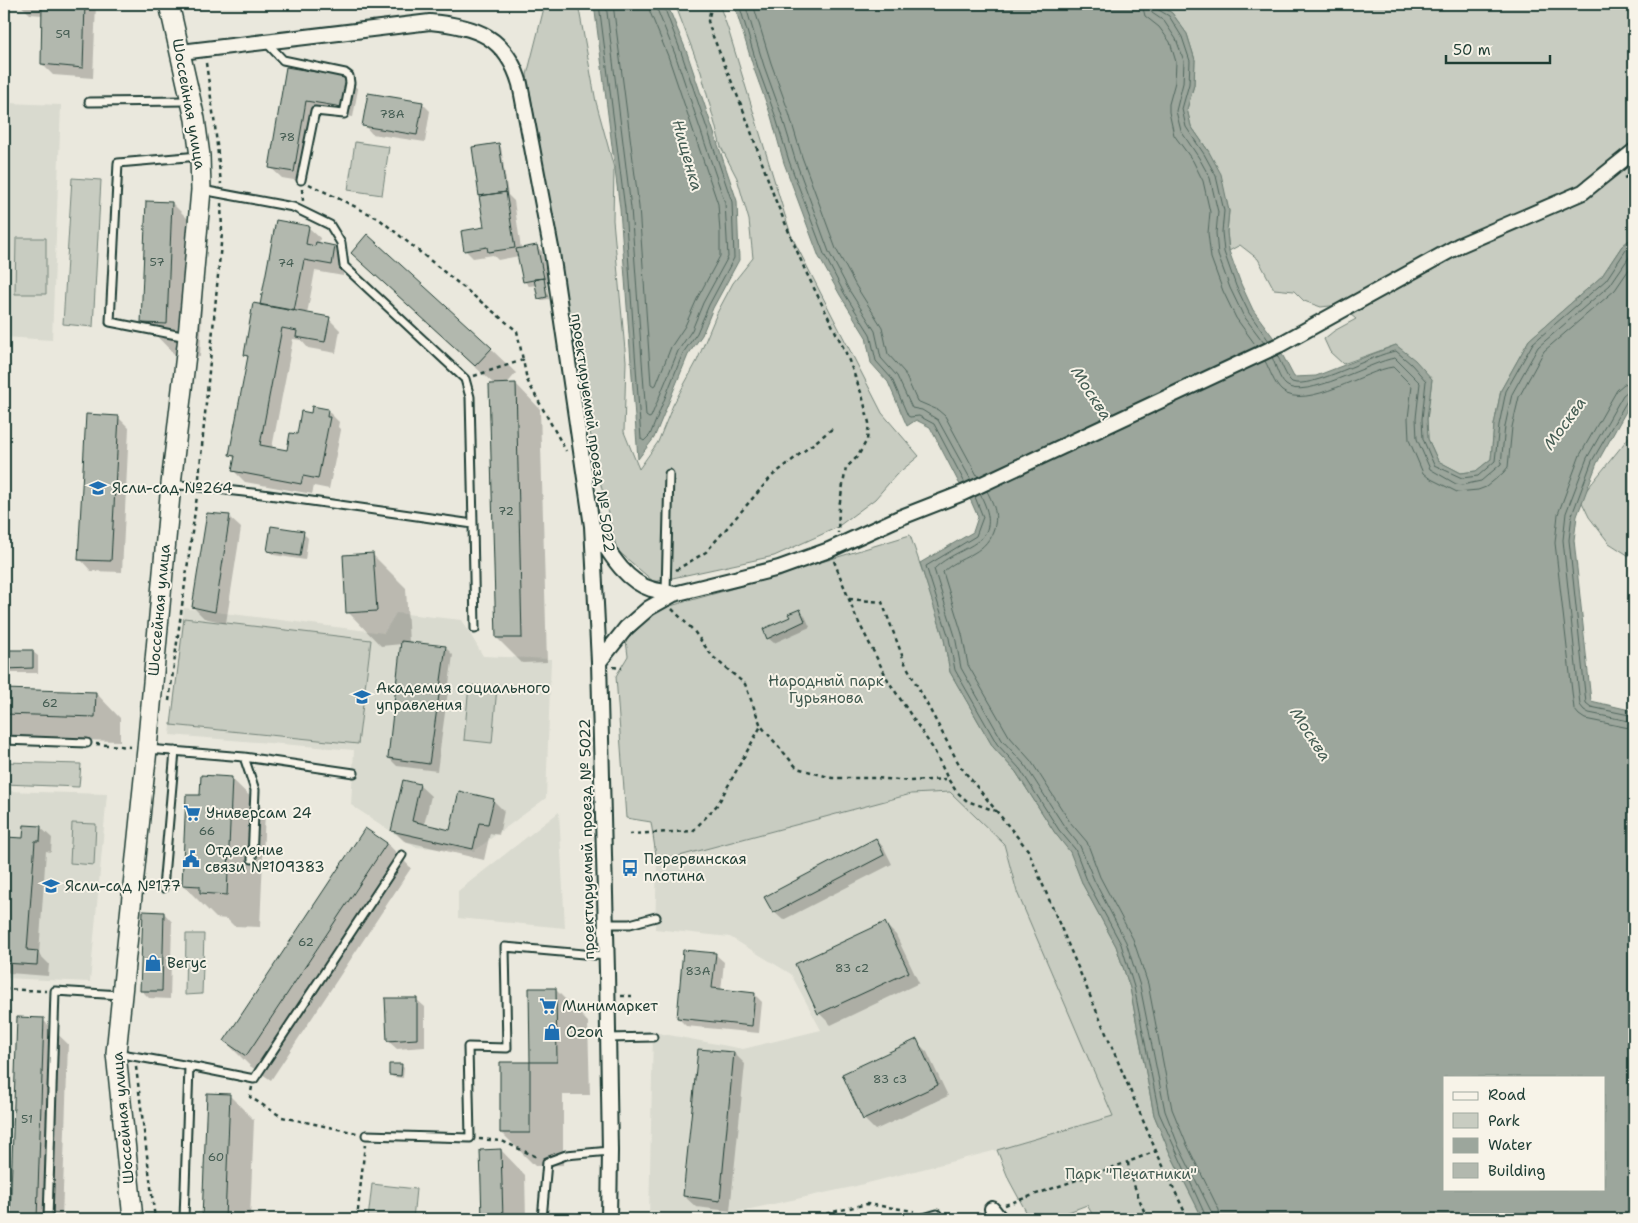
<svg xmlns="http://www.w3.org/2000/svg" width="1638" height="1223" font-family="'Shantell Sans',sans-serif">
<style>
.built{fill:#d9dacf}
.green{fill:#c8ccc1;stroke:#74847a}
.water{fill:#9ca69c;stroke:#6a7c72;fill-rule:evenodd}
.shadow{fill:#0003}
.lines{fill:none;stroke-linecap:round;stroke-linejoin:round}
.shore{stroke:#51675e;stroke-width:1}
.building{fill:#b2b8ae;stroke:#1f3d34}
.service-casing{stroke:#1f3d34;stroke-width:11}
.minor-casing{stroke:#1f3d34;stroke-width:18}
.secondary-casing{stroke:#1f3d34;stroke-width:22}
.path{stroke:#1f3d34;stroke-width:2.5;stroke-dasharray:4 4;stroke-linecap:butt}
.service{stroke:#f7f3e8;stroke-width:7}
.minor{stroke:#f7f3e8;stroke-width:14}
.secondary{stroke:#f7f3e8;stroke-width:19}
.labels{text-anchor:middle;stroke-width:4;stroke-linejoin:round;paint-order:stroke}
.number-label{font-size:12px;fill:#445c52}
.street-label{font-size:15px;fill:#1f3d34;stroke:#f7f3e8}
.poi-label{font-size:15px;fill:#1f3d34;stroke:#f7f3e8;text-anchor:start}
.park-label{font-size:15px;fill:#415a50;stroke:#f7f3e8}
.water-label{font-size:16px;font-style:italic;fill:#445c53;stroke:#f7f3e8}
</style>
<rect width="100%" height="100%" fill="#eae8dd"/>
<filter id="ink" filterUnits="userSpaceOnUse"><feTurbulence type="fractalNoise" baseFrequency=".02" numOctaves="2"/><feDisplacementMap in="SourceGraphic" scale="10" xChannelSelector="R" yChannelSelector="G"/><feConvolveMatrix kernelMatrix="1 2 1 2 8 2 1 2 1" color-interpolation-filters="sRGB"/></filter>
<g filter="url(#ink)">
<path class="built" d="M4 4H7L6 103 61 105 52 340 4 337Z
M184 608 384 633 396 613 462 620 483 656 551 659 546 798 474 851 415 847 351 805 354 750 170 735Z
M4 791 107 794 90 982 4 978Z
M951 792 1004 844 1017 892 1114 1117 997 1150 852 1187 704 1219H649L653 1032 743 1049 821 1030 791 974 730 937 655 929 657 862 911 794Z
M559 812 565 928 458 918V891Z"/>
<path class="green" d="M545 4H578L596 102 614 168 613 220 626 361 624 432 639 469 658 442 673 405 697 361 717 313 733 283 753 258 749 220 737 178 721 147 701 72 675 4H719L728 29 791 235 882 413 919 456 896 475 875 499 836 528 774 556 654 582 617 550 596 465 527 75Z
M1158 4H1634V236L1622 246 1602 276 1529 340 1501 390 1494 425 1491 459 1476 471 1461 473 1438 461 1428 439 1427 419 1432 379 1396 345 1343 364 1330 352 1324 339 1334 331 1356 319 1339 305 1321 307 1304 301 1294 291 1274 289 1258 259 1240 245 1229 251 1227 232 1229 211 1209 152 1191 126 1187 109 1194 85 1195 60 1187 34 1172 13Z
M355 142 389 147 382 195 348 190Z
M72 178 101 180 93 327 63 324Z
M16 238H46V294H15Z
M1634 431V559L1609 543 1589 517 1580 498Z
M910 535 933 602 944 639 950 672 993 747 1016 772 1055 833 1071 852 1083 885 1116 946 1130 988 1154 1115 1169 1151 1203 1219H1095L1087 1205 1050 1219H1030L1009 1180 997 1150 1113 1116 1017 892 1004 844 950 792 911 794 657 862 651 822 626 818 616 676 628 656 626 641 656 610 756 582Z
M184 618 371 640 358 744 171 725Z
M469 685 497 687 492 743 464 740Z
M4 762 81 764 79 787 4 784Z
M72 823 96 824 94 865 70 863Z
M186 934H204L202 994 185 995Z
M372 1184 416 1189 413 1219H368Z"/>
<path class="water" d="M594 4H667L686 50 737 201 739 260 713 308 702 335 688 355 654 438 638 459 620 209Z
M734 4H1158L1172 13 1187 34 1195 60 1194 85 1187 109 1191 126 1209 152 1221 174 1229 211 1227 232 1229 251 1241 284 1253 310 1273 337 1294 377 1316 376 1396 345 1415 360 1432 379 1427 419 1428 439 1438 461 1461 473 1476 471 1491 459 1494 425 1501 390 1529 340 1602 276 1622 246 1634 236V397L1597 463 1577 516 1574 540 1591 701 1634 711V1219H1203L1169 1151 1154 1115 1130 988 1116 946 1083 885 1070 852 1055 833 1016 772 993 747 950 672 944 639 920 563 973 532 978 517 971 501 959 483 930 427 916 420 907 426 888 382 871 363 866 337 840 295 819 257 784 163 771 116 754 69ZM1444 1077H1604V1189H1444Z"/>
<path class="shadow" d="M19 4H96L93 78 53 75 42 64 43 15 30 14Z
M349 4H368L369 8 355 10Z
M287 68 346 78 358 89 353 117 317 112 305 182 282 178 270 167Z
M422 103 430 111 425 142 372 134 364 125Z
M498 144 501 147 508 195 514 201 521 249 537 246 542 252 548 283H546L549 299 542 300 539 298 537 285 529 286 524 281 519 256 498 260 493 255 473 258 465 250 486 228Z
M4 194 7 197 4 295Z
M172 203 205 236 200 357 176 356 143 322Z
M308 227 320 238 319 244 335 247 346 258 343 276 315 271 307 314 329 319 340 330 336 353 308 348 301 340 293 339 272 448 288 451 312 415 327 410 339 422 338 427 341 430 329 489 314 486 312 494 245 482 234 471 236 460 231 455 249 359 245 355 261 306Z
M367 236 491 349 516 373 506 385 516 384 540 409 547 662 522 663 497 638 495 385 377 277 352 253Z
M118 417 129 428 122 572 91 571 80 559Z
M229 517 241 528 226 623 204 618 193 607Z
M303 533 308 538 305 560 274 555 269 550Z
M373 555 406 588 409 643 445 647 453 655 437 771 397 766 389 758 402 644 381 646 348 612Z
M799 610 805 616 810 627 774 643 768 638Z
M4 651H32L38 656V673H4Z
M4 691 96 693 120 718V741L4 738Z
M231 778 265 811 260 927 234 926 227 919 216 918 183 885 201 797Z
M419 785 431 796 424 825 451 832 493 800 504 811 499 835 490 833 484 860 404 841 393 830Z
M40 827 52 838 51 852 46 851 39 954 49 964 48 976 9 973 4 968V877L7 838 24 839Z
M876 839 884 848 892 864 783 920 774 912Z
M387 843 411 868 271 1080 250 1066 225 1041Z
M164 913 172 922 170 999 149 998 141 990Z
M885 924 896 935 919 983 831 1025 819 1013 797 965Z
M715 954 724 962 721 991 754 994 762 1002 759 1033 686 1026 678 1018Z
M555 989 588 1022 590 1095H563V1165L535 1166 501 1132V1064L531 1063 530 990Z
M416 999 425 1007V1047L397 1049 388 1041Z
M18 1019 43 1020 68 1044 62 1219H11Z
M916 1041 927 1052 948 1096 875 1130 864 1119Z
M734 1053 745 1064 730 1211 696 1207 684 1196Z
M401 1065 404 1068 403 1078 393 1077 390 1074Z
M208 1094 229 1095 254 1120 250 1219H203Z
M501 1150 525 1175 526 1219H483L481 1151Z"/>
<g class="lines">
<path class="shore" d="M599 4 625 209 641 439 644 441 650 435 683 353 697 333 709 305 734 258 732 202 681 52 663 4
M606 4 631 208 646 416 649 418 651 417 678 351 692 330 703 303 728 257 725 203 675 54 657 9V4
M613 4 639 207 651 384 654 386 656 385 671 347 685 326 697 299 720 256V232L718 204 668 56 650 12 649 4
M739 4 758 68 775 115 789 161 824 254 844 293 870 334 876 361 892 379 908 416 910 417 919 416 934 424 965 483
M745 4 764 66 781 113 795 159 829 252 849 290 875 331 881 358 897 376 912 408 922 410 938 420 971 480
M753 4 771 63 788 110 802 157 836 249 856 286 882 327 888 354 904 372 917 401 938 410 945 416 978 477
M1142 4 1145 16 1159 27 1170 42 1176 62 1175 82 1169 104V112L1174 135 1193 161 1203 181 1210 212 1208 233 1211 258 1223 291 1236 318 1257 347
M1150 4 1152 13 1164 21 1176 39 1184 61 1183 83 1176 111 1181 131 1199 158 1210 178 1218 212 1216 233 1218 255 1230 288 1243 315 1264 343
M1156 4 1157 9 1169 16 1182 37 1190 61 1189 84 1182 109 1186 127 1204 154 1216 176 1224 211 1222 232 1224 252 1236 286 1249 313 1269 341
M1277 355C1280 360 1287 379 1292 382 1311 390 1373 354 1396 351L1411 364 1426 381 1422 419 1423 439 1434 465 1462 478 1478 476 1495 461 1499 425 1506 391 1533 343 1606 280 1626 250 1634 242
M1272 357C1276 366 1279 379 1286 385 1304 401 1372 361 1395 358L1420 383 1416 418 1417 439 1430 469 1456 484 1462 485 1481 481 1501 464 1505 426 1512 394 1538 347 1610 285 1634 250
M1265 361C1270 370 1274 384 1282 391 1306 411 1366 370 1393 367L1412 386 1408 418 1409 440 1423 473 1429 478 1457 492 1478 490 1486 487 1503 473 1508 467 1512 427 1519 397 1544 351 1615 290 1634 262
M1634 382 1624 384 1617 390 1580 455 1558 514 1555 543 1574 709 1579 715 1585 719 1634 729
M1634 390 1628 391 1623 395 1587 458 1566 513 1563 540 1580 705 1584 710 1589 713 1634 722
M1634 396 1628 399 1592 461 1572 515 1569 540 1586 703 1591 707 1634 716
M987 491C994 505 999 516 993 531 984 556 959 556 943 572L962 634 968 665 1009 736 1031 761 1070 822 1087 842 1100 877 1133 939 1148 984 1172 1109 1186 1143 1219 1210 1220 1219
M980 494C1008 547 960 543 934 569L955 636 961 668 1002 740 1025 765 1064 826 1080 846 1094 880 1126 942 1140 986 1165 1111 1179 1147 1212 1213 1213 1219
M975 497 983 517 976 536 926 566 949 638 955 670 997 744 1020 769 1059 830 1075 849 1088 883 1121 944 1134 987 1159 1113 1207 1219"/>
</g>
<path class="building" d="M28 4H85L83 68 41 64 42 4Z
M286 67 347 77 342 107 306 101 294 172 269 168Z
M368 93 423 102 417 135 362 126Z
M499 143 506 192 479 196 472 147Z
M506 192 515 248 488 252 487 247 464 251 461 231 484 227 479 196Z
M146 201 172 202 167 324 141 323Z
M276 220 309 226 306 244 315 246 316 242 335 246 332 265 304 260 294 311 260 305Z
M367 234 492 348 475 366 351 253Z
M537 245 544 278 523 282 516 249Z
M544 278 547 297 538 299 534 279Z
M253 303 330 317 325 342 296 337 297 331 282 328 260 445 287 450 290 433 297 434 301 411 311 413 312 406 328 409 327 417H330L318 479 303 476 301 484 232 471 235 456 229 455 248 356 244 355Z
M516 383 522 638H496L489 384Z
M86 414 119 416 111 561 78 560Z
M207 513 230 515 215 612 192 607Z
M271 526 304 531 300 556 267 551Z
M373 553 377 611 346 613 343 555Z
M800 609 805 621 767 639 763 629 790 617 788 614Z
M401 641 446 646 429 764 388 758Z
M4 650H33V668L4 669Z
M4 689 96 692 95 717 4 714Z
M201 775 232 777 227 895 200 893V886L182 885 186 795H200Z
M403 780 420 784 412 821 450 830 459 791 494 799 488 824 479 823 473 849 391 831Z
M24 825 41 826 40 841H35L27 950 38 951 37 965 4 963V860L5 837 23 838Z
M365 828 387 843 246 1056 224 1041Z
M876 838 884 855 773 913 764 897Z
M143 911 164 912 162 991H140Z
M885 922 909 972 818 1014 795 964Z
M683 950 716 953 712 988 755 993 752 1026 677 1018Z
M529 988H556L557 1062H530Z
M385 998H417V1039L387 1041Z
M17 1017 44 1018 37 1219H10Z
M917 1039 938 1085 863 1120 842 1074Z
M698 1049 734 1052 720 1201 683 1196Z
M500 1062H530V1133H500Z
M389 1064H402L401 1076 389 1075Z
M207 1093 230 1094 225 1219H202Z
M501 1149 503 1219H482L480 1150Z"/>
<g class="lines">
<g class="service-casing">
<path id="service" d="M266 42 283 60 345 73 349 76 350 83 344 114 315 111 301 180
M89 102 188 101
M187 337 110 322 118 163 199 156
M171 484 262 494 473 524 470 397 465 379 344 266 341 243 330 225 293 207 202 190
M473 524 475 629
M666 592 669 474
M4 740 87 743
M148 749 244 757 354 773
M244 757 255 790 252 859
M163 888 175 751
M605 924H630L656 917
M608 1038 653 1037
M116 1053 189 1066 184 1219
M189 1066 254 1079 402 855
M366 1135 470 1138 468 1047 507 1048 505 947 606 956
M48 1219 55 991 121 995
M542 1219 547 1162 566 1155 610 1151
M920 1219 937 1214"/>
</g>
<g class="minor-casing">
<path id="minor" d="M181 52 430 22C475 26 506 36 520 84L552 253 592 526 599 662 607 971 610 1151 609 1219
M593 527C608 550 623 580 651 589 658 591 666 592 674 594
M599 662 626 628 649 608 674 594 779 568 829 550 899 518 963 493 1279 345 1460 245 1583 192 1634 151
M992 1209 1000 1219"/>
</g>
<g class="secondary-casing">
<path id="secondary" d="M133 1219 116 1053 147 749 171 484 188 337 201 190 200 156 195 119 169 4"/>
</g>
<path class="path" d="M712 4 708 21 712 34 744 112 775 199 805 270 846 353 862 395 869 423 867 440 858 456 846 468 839 507 838 533
M206 63 215 126 221 184
M1624 178 1634 174
M309 184 378 218 517 331 523 360
M302 189 303 201
M474 376 523 360 527 380 566 451
M199 478 222 233 221 202
M834 561 856 617 889 682 934 750 948 779 956 791 967 801 996 811
M676 570 706 552 772 476 832 429
M849 599 882 602 905 663 960 766 1028 850 1156 1151 1188 1219
M672 609 693 630 713 657 745 684 761 726 797 768 832 778H876L910 781 948 779
M613 667 622 668
M169 701 197 496
M96 744 131 747
M629 834 693 831 718 804 761 726
M4 989 46 991
M621 996H632
M136 1067 155 1219
M252 1087 250 1097 282 1117 357 1133
M479 1139 502 1141 539 1158
M1005 1205 1128 1162
M946 1215 972 1216 980 1213
M357 1219 365 1144
M803 1219 867 1204 914 1211
M1147 1219 1129 1172 1128 1162 1156 1151"/>
<use href="#service" class="service"/>
<use href="#minor" class="minor"/>
<use href="#secondary" class="secondary"/>
</g>
</g>
<defs>
<g id="school-bare" transform="scale(1.35)"><path d="M0-5L7-2L0 1L-7-2ZM-4 1L0 2.5L4 1V4Q0 6-4 4Z" fill="#1f6fb2" stroke="#f7f3e8" stroke-width="2.5" paint-order="stroke"/></g>
<g id="university-bare" transform="scale(1.35)"><path d="M0-5L7-2L0 1L-7-2ZM-4 1L0 2.5L4 1V4Q0 6-4 4Z" fill="#1f6fb2" stroke="#f7f3e8" stroke-width="2.5" paint-order="stroke"/></g>
<g id="supermarket-bare" transform="scale(1.35)"><path d="M-6-5.5h2.5l.6 2H6L4.5 2H-2.5L-4.4-4H-6ZM-1.5 3.2a1.3 1.3 0 1 0 .1 0ZM3 3.2a1.3 1.3 0 1 0 .1 0Z" fill="#1f6fb2" stroke="#f7f3e8" stroke-width="2.5" paint-order="stroke"/></g>
<g id="civic-bare" transform="scale(1.35)"><path d="M-.6-6.5H3V-4.5H.6V-3L4-1V1h2V6H-6V1h2V-1L-.6-3ZM-1.2 2.5V6h2.4V2.5Z" fill="#1f6fb2" stroke="#f7f3e8" stroke-width="2.5" paint-order="stroke"/></g>
<g id="bus-bare" transform="scale(1.35)"><path d="M-5-6H5V4H4V6H2V4H-2V6H-4V4H-5ZM-3.5-4V0h7V-4ZM-3.5 1.2v1.5H-2V1.2ZM2 1.2v1.5H3.5V1.2Z" fill="#1f6fb2" stroke="#f7f3e8" stroke-width="2.5" paint-order="stroke"/></g>
<g id="shop-bare" transform="scale(1.35)"><path d="M-5-2.5h2.3a2.7 3.5 0 0 1 5.4 0H5L5.5 6h-11ZM-1.5-2.5h3a1.5 2.3 0 0 0-3 0Z" fill="#1f6fb2" stroke="#f7f3e8" stroke-width="2.5" paint-order="stroke"/></g>
</defs>
<g fill-rule="evenodd">
<use href="#school-bare" x="98" y="488"/>
<use href="#university-bare" x="362" y="697"/>
<use href="#supermarket-bare" x="192" y="813"/>
<use href="#civic-bare" x="191" y="859"/>
<use href="#bus-bare" x="630" y="868"/>
<use href="#school-bare" x="51" y="886"/>
<use href="#shop-bare" x="153" y="963"/>
<use href="#supermarket-bare" x="548" y="1006"/>
<use href="#shop-bare" x="552" y="1032"/>
</g>
<g class="labels">
<g class="number-label">
<text x="63" y="38">59</text>
<text x="392" y="118">78А</text>
<text x="287" y="141">78</text>
<text x="157" y="266">57</text>
<text x="286" y="267">74</text>
<text x="506" y="515">72</text>
<text x="50" y="707">62</text>
<text x="207" y="835">66</text>
<text x="306" y="946">62</text>
<text x="852" y="972">83 с2</text>
<text x="698" y="975">83А</text>
<text x="890" y="1083">83 с3</text>
<text x="27" y="1123">51</text>
<text x="216" y="1161">60</text>
</g>
<g class="street-label">
<text transform="translate(189 104) rotate(80)" y="5">Шоссейная улица</text>
<text transform="translate(593 433) rotate(82)" y="5">проектируемый проезд № 5022</text>
<text transform="translate(159 610) rotate(-85)" y="5">Шоссейная улица</text>
<text transform="translate(587 839) rotate(-91)" y="5">проектируемый проезд № 5022</text>
<text transform="translate(123 1118) rotate(-95)" y="5">Шоссейная улица</text>
</g>
<g class="poi-label">
<text x="112" y="493">Ясли-сад №264</text>
<text x="376" y="693">Академия социального<tspan x="376" dy="17">управления</tspan></text>
<text x="206" y="818">Универсам 24</text>
<text x="205" y="855">Отделение<tspan x="205" dy="17">связи №109383</tspan></text>
<text x="644" y="864">Перервинская<tspan x="644" dy="17">плотина</tspan></text>
<text x="65" y="891">Ясли-сад №177</text>
<text x="167" y="968">Вегус</text>
<text x="562" y="1011">Минимаркет</text>
<text x="566" y="1037">Ozon</text>
</g>
<g class="park-label">
<text x="826" y="686">Народный парк<tspan x="826" dy="17">Гурьянова</tspan></text>
<text x="1131" y="1179">Парк "Печатники"</text>
</g>
<g class="water-label">
<text transform="translate(688 155) rotate(74)" y="6">Нищенка</text>
<text transform="translate(1092 393) rotate(57)" y="6">Москва</text>
<text transform="translate(1564 423) rotate(-54)" y="6">Москва</text>
<text transform="translate(1311 734) rotate(57)" y="6">Москва</text>
</g>
</g>
<rect width="1638" height="1223" fill="none" stroke="#f7f3e8" stroke-width="20"/>
<rect x="10" y="10" width="1618" height="1203" fill="none" stroke="#1f3d34" stroke-width="2" filter="url(#ink)"/>
<rect x="1443" y="1076" width="162" height="115" fill="#f7f3e8" stroke="#a1aaa0"/>
<rect x="1453" y="1092" width="25" height="8" fill="#f7f3e8" stroke="#a1aaa0"/>
<text x="1488" y="1100" font-size="15" fill="#1f3d34">Road</text>
<rect x="1453" y="1113" width="25" height="15" fill="#c8ccc1" stroke="#a1aaa0"/>
<text x="1488" y="1126" font-size="15" fill="#1f3d34">Park</text>
<rect x="1453" y="1138" width="25" height="15" fill="#9ca69c" stroke="#a1aaa0"/>
<text x="1488" y="1150" font-size="15" fill="#1f3d34">Water</text>
<rect x="1453" y="1163" width="25" height="15" fill="#b2b8ae" stroke="#a1aaa0"/>
<text x="1488" y="1176" font-size="15" fill="#1f3d34">Building</text>
<path d="M1446 55v8h104v-8" fill="none" stroke="#1f3d34" stroke-width="2.5"/>
<text x="1453" y="55" font-size="15" fill="#1f3d34" stroke="#f7f3e8" stroke-width="4" paint-order="stroke">50 m</text>
</svg>
